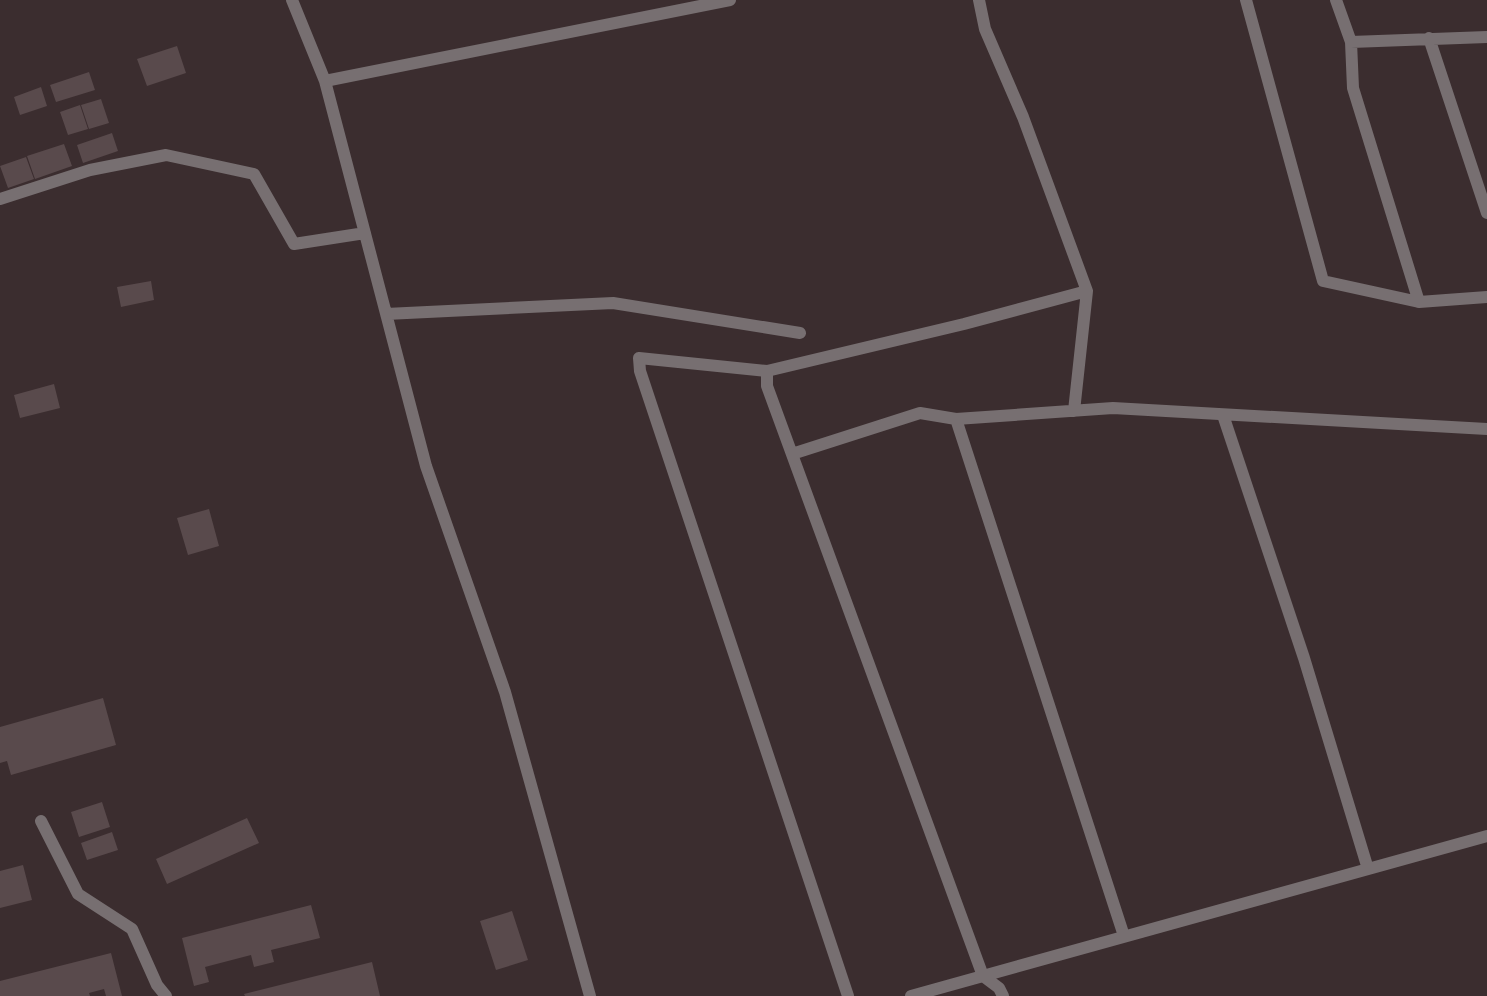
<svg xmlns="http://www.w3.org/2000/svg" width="1487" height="996" font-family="'Source Sans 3',sans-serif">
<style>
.building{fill:#594a4c}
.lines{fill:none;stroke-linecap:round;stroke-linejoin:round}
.minor{stroke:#776f71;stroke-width:12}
</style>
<rect width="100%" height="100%" fill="#3b2d2f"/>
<path class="building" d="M177 46 186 73 147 86 137 59Z
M89 72 95 90 56 102 50 85Z
M41 87 47 106 20 115 14 97Z
M101 99 109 123 89 129 81 105Z
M80 105 88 129 68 135 60 112Z
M112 133 118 151 83 163 77 145Z
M64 144 72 166 35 179 27 156Z
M26 157 34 179 8 188 0 166Z
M151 281 154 300 121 307 117 287Z
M54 384 60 408 20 418 14 395Z
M209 509 219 546 188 555 177 518Z
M103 698 116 745 11 775 7 761 0 763V727Z
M102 802 110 827 79 837 71 812Z
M247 818 259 843 167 884 156 859Z
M112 832 118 850 87 860 81 843Z
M23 865 32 900 0 908V871Z
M311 905 320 938 271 950 274 962 254 967 251 955 205 967 209 982 194 986 182 938Z
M512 911 528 960 496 970 480 921Z
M111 953 122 996H106L104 989 89 993 90 996H0V981Z
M372 962 380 996H245L244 994Z"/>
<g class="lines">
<path class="minor" d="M292 0 325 81 426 466 505 692 590 996
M979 0 985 29 1023 117 1087 291 1074 411
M1246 0 1323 281 1419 302
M1336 0 1351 42 1487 37
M1429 38 1487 213
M1351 42 1353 88 1419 302 1487 297
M325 81 730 0
M0 199 90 170 166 155 254 174 294 244 365 233
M386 314 613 303 800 333
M767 371 964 324 1087 291
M1223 415 1304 658 1368 869
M792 454 920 413 956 419
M41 821 78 894 132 929 157 985 166 996
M1124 936 956 419 1113 408 1487 429
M848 996 640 371 639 358 767 371V386L983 976 999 988 1003 996
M911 996 1487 836"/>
</g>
</svg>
